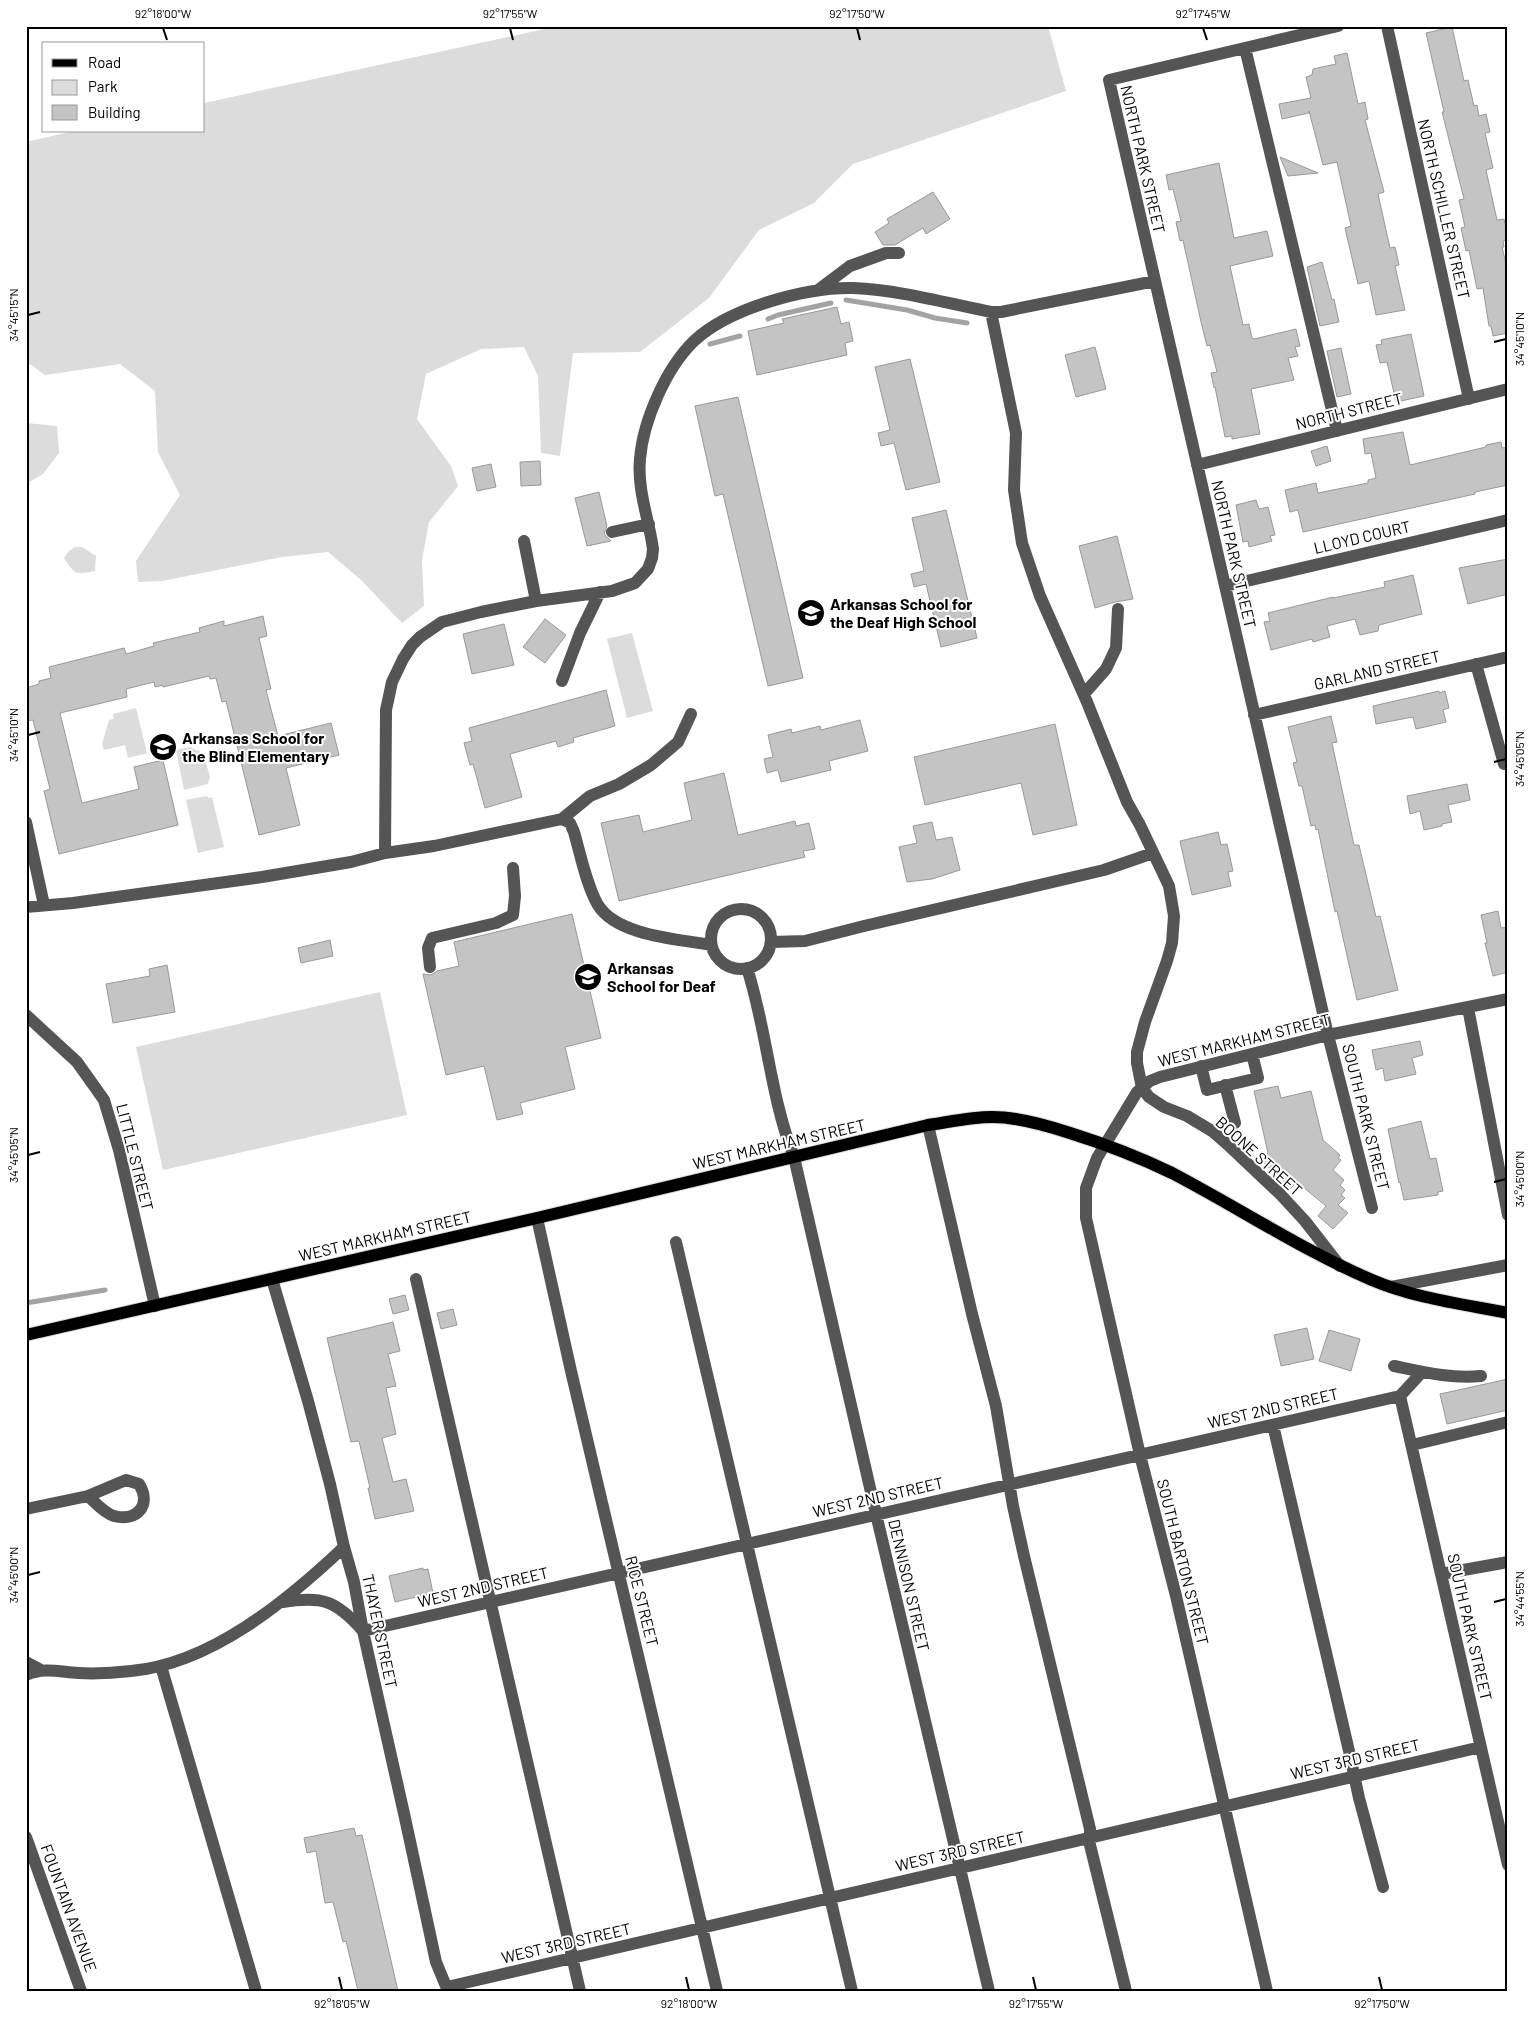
<svg xmlns="http://www.w3.org/2000/svg" width="1534" height="2017" font-family="Barlow,sans-serif">
<style>
.green{fill:#dcdcdc}
.lines{fill:none;stroke-linecap:round;stroke-linejoin:round}
.stream{stroke:#a3a3a3;stroke-width:5}
.building{fill:#c4c4c4;stroke:#999}
.major-casing{stroke:#dbdbdb;stroke-width:14}
.minor{stroke:#555;stroke-width:12}
.major{stroke:#000;stroke-width:12}
.ticks{fill:none;stroke:#000;stroke-width:2}
.labels{text-anchor:middle;stroke-width:4;stroke-linejoin:round;paint-order:stroke}
.street-label{font-size:16px;fill:#000;stroke:#fff}
.poi-label{font-size:16px;font-weight:bold;fill:#000;stroke:#fff;text-anchor:start}
.neatline{fill:none;stroke:#000;stroke-width:2}
.ticks-label{font-size:12px;text-anchor:middle;fill:#000}
</style>
<rect width="100%" height="100%" fill="#fff"/>
<path class="green" d="M558 26H1048L1066 91 853 164 814 203 759 230 709 298 640 352 573 353 560 456 541 453 538 376 524 347 481 349 426 374 417 419 451 466 458 486 429 522 422 560 424 606 402 623 361 580 328 552 282 557 162 581 138 582 136 561 180 495 158 452 155 391 120 364 45 375 30 364 26 371V142L74 131H204V103Z
M26 423 57 426 59 453 43 474 26 484Z
M75 547H82L96 556 95 571C76 575 75 575 64 558L69 551Z
M632 633 653 711 627 718 607 639Z
M136 708 147 753 128 758 125 745 104 750 102 744 109 720 114 719 113 714Z
M190 747 203 753 210 777 208 784 184 790 176 750Z
M207 796 208 798 212 797 224 847 198 853 186 800Z
M380 992 407 1115 163 1170 136 1047Z"/>
<g class="lines">
<path class="stream" d="M846 300 907 310 935 318 967 323
M768 319 778 315 831 303
M710 344 740 336
M26 1303 105 1290"/>
</g>
<path class="building" d="M1452 27 1464 81 1468 80 1474 106 1477 105 1479 116 1486 114 1490 132 1485 133 1493 168 1486 170 1497 220 1504 219 1508 237V240L1503 241 1504 247H1502L1508 272V333L1493 336 1491 326H1489L1483 288 1477 289 1469 250 1466 251 1461 228 1465 227 1459 200 1464 199 1442 112H1444L1426 33Z
M1347 53 1358 104 1365 102 1368 119 1365 120 1384 192 1378 194 1390 248 1395 247 1399 265 1395 266 1405 310 1376 315 1369 281 1358 284 1345 228 1351 226 1337 162 1323 165 1309 111V113L1282 119 1279 104 1311 98 1306 77 1312 75 1313 69 1336 64 1334 56Z
M1280 157 1318 173 1288 176Z
M1219 163 1234 238 1267 231 1273 256 1230 266 1243 325 1249 324 1252 338 1254 339 1296 329 1300 346 1295 347 1298 356 1288 358 1294 380 1251 389 1260 434 1232 439V436L1225 437 1215 387 1214 388 1211 373 1217 372 1210 345 1207 346 1201 322 1183 240 1180 241 1176 222 1181 221 1173 189 1169 190 1166 175Z
M933 192 950 219 926 234 923 228 895 245H883L875 232 889 223 887 219Z
M1322 262 1332 300 1334 299 1339 322 1320 326 1307 267Z
M837 307 841 324 849 322 853 341 845 343 847 355 757 375 748 331 784 323 782 319Z
M1411 334 1424 396 1396 402 1387 362 1380 363 1376 345 1382 344 1381 340Z
M1095 347 1106 389 1076 397 1065 355Z
M1341 348 1351 394 1337 397 1327 351Z
M910 359 940 482 906 490 894 443 881 446 878 433 890 430 875 367Z
M738 397 803 678 768 686 723 494 715 496 695 406Z
M1403 432 1410 465 1486 447V445L1501 442 1502 448 1508 447V485L1475 492V494L1303 532 1298 510 1290 512 1285 490 1316 483 1318 493 1368 483V480L1376 478 1371 453 1365 454 1363 439Z
M1327 446 1331 461 1316 466 1311 451Z
M540 461 541 485 521 486 520 462Z
M491 464 496 487 477 491 472 468Z
M599 492 607 526 604 534 611 541 587 546 575 498Z
M1256 500 1259 509 1268 507 1275 535 1270 536 1272 541 1249 547 1248 541 1243 542 1236 505Z
M946 510 977 638 941 647 926 584 914 587 911 574 924 571 912 518Z
M1117 536 1133 599 1115 602 1095 608 1079 546Z
M1508 559V594L1468 604 1459 568Z
M1413 575 1422 614 1379 625 1378 631 1360 635 1355 619 1327 626 1330 637 1313 642 1312 639 1271 650 1264 622 1270 621 1268 613 1333 597V598L1385 587 1384 582Z
M263 616 267 636 259 638 271 689 266 690 278 736 331 723 339 755 286 768 300 825 259 835 226 701 222 702 216 678 210 679 209 676 163 687V685L155 687 154 682 126 689 127 697 60 713 82 803 139 789 134 767 163 760 178 825 59 854 44 791 50 789 33 720 26 721V688L39 684V681L51 678 49 667 124 648 126 654 154 646 153 643 200 632 199 628 224 621V626Z
M545 619 566 635 545 663 523 647Z
M504 624 514 665 472 674 463 634Z
M606 690 615 726 573 738 574 742 558 747 556 741 510 754 522 797 485 808 473 764 470 765 464 743 472 741 469 728Z
M1439 691V693L1445 691 1449 708 1443 710 1446 722 1416 729 1413 717 1376 724 1373 706Z
M1331 716 1337 742 1332 743 1354 845H1359L1376 917 1380 916 1398 990 1357 1000 1337 911 1335 912 1318 829 1316 830 1315 825 1311 826 1302 786H1299L1293 763 1297 762 1288 727Z
M860 720 868 751 829 761 831 770 781 782 778 770 767 773 764 759 773 757 768 735 791 729 792 733 820 726 821 730Z
M1055 724 1077 825 1033 835 1021 783 925 805 914 757Z
M724 773 738 835 795 821 796 826 809 823 815 849 803 851 805 857 619 901 601 823 639 815 643 832 692 820 684 783Z
M1467 784 1470 800 1448 805 1452 822 1442 824V826L1424 830 1420 811 1410 814 1407 796Z
M932 822 936 840 952 837 960 870 932 879 907 882 899 847 917 843 913 826Z
M1218 832 1221 845 1227 844 1233 871 1228 872 1231 886 1192 895 1180 841Z
M1498 911 1501 928 1508 927V972L1493 976 1485 943H1487L1481 915Z
M572 914 601 1038 565 1047 575 1089 520 1103 523 1114 497 1120 484 1066 446 1075 423 974 431 975 437 971 459 966 454 942Z
M330 940 333 956 301 963 298 948Z
M167 965 175 1012 113 1023 106 984 150 976 149 969Z
M1420 1041 1423 1055 1412 1058 1416 1074 1385 1081 1383 1068 1376 1070 1372 1050Z
M1278 1086 1281 1098 1311 1091 1323 1140 1340 1155 1338 1158 1341 1160 1333 1170 1344 1180 1340 1185 1345 1190 1341 1195 1345 1198 1338 1205 1348 1213 1333 1229 1318 1216 1326 1206 1297 1182 1290 1189 1261 1160 1268 1153 1254 1091Z
M1421 1121 1430 1159 1436 1158 1443 1191 1438 1192V1195L1404 1200 1400 1182 1399 1183 1388 1129Z
M405 1295 409 1310 393 1314 389 1299Z
M453 1309 457 1325 441 1329 437 1313Z
M393 1322 400 1351 388 1354 396 1386 386 1388 396 1434 382 1438 393 1482 406 1479 414 1511 375 1519 368 1488H370L359 1441 351 1442 327 1338Z
M1307 1328 1314 1359 1281 1366 1274 1335Z
M1329 1330 1360 1339 1351 1371 1319 1361Z
M1508 1379V1410L1447 1424 1440 1394Z
M423 1568V1570L428 1569 433 1593 395 1602 389 1576Z
M354 1828 356 1836 362 1835 398 1991H358L346 1941 343 1942 333 1902 325 1903 316 1851 307 1853 304 1838Z"/>
<g class="lines">
<g class="major-casing">
<path id="major" d="M26 1335 537 1218 928 1125C949 1122 971 1117 992 1117 1017 1117 1046 1125 1070 1133 1105 1144 1139 1157 1172 1173 1239 1208 1302 1250 1372 1280 1414 1298 1463 1304 1508 1313"/>
</g>
<path class="minor" d="M1338 26 1109 80 1328 1035 1372 1208
M1387 26 1469 399
M1245 48 1337 431
M818 290 850 266 886 253H899
M991 312 1016 433 1014 490 1022 543 1040 596 1087 702 1127 802 1140 825 1169 886 1174 916 1172 943 1167 961 1145 1022 1137 1052V1063L1142 1088 1149 1097 1164 1107 1187 1116 1212 1131 1227 1144 1280 1194 1305 1221 1340 1266
M1197 465 1508 389
M612 532 649 524
M524 541 536 601
M1225 586 1508 520
M1476 664 1504 764
M562 681 580 633 600 592
M1084 694 1106 669 1116 648 1118 609
M1254 715 1508 657
M562 819 590 796 619 784 651 765 678 742 691 714
M26 822 44 905
M385 853 386 710 392 682 403 659 412 645 420 637 442 622 481 612 536 601 612 591 635 583 648 569 652 558 653 549C649 519 637 490 640 459 643 421 666 368 694 341 729 308 806 287 853 288 900 290 946 303 991 312H1001L1155 281
M26 907 73 903 262 877 351 862 385 853 434 846 562 819 570 823 574 832C580 853 587 887 598 905 617 936 679 939 711 945
M711 939a30 30 0 1 1 60 0a30 30 0 1 1-60 0Z
M771 942 805 941 864 926 1104 870 1153 853
M430 967 428 948 432 938 496 923 513 915 515 896 513 868
M747 968C767 1030 770 1096 794 1157L876 1514 989 1991
M1468 1008 1508 1215
M26 1015 77 1062 104 1100 119 1150 155 1306
M1201 1066 1207 1090 1258 1078 1252 1054
M1225 1085 1235 1123
M928 1125 972 1314 996 1406 1013 1506 1024 1556 1090 1829V1845L1126 1991
M537 1218 571 1371 717 1991
M676 1242 852 1991
M272 1279 308 1401 330 1484 344 1547 354 1582 363 1631 405 1818 436 1962 448 1991
M416 1279 580 1991
M1391 1287 1508 1265
M1394 1366C1423 1372 1451 1379 1481 1376
M1400 1396 1508 1865
M1400 1396 1422 1372
M1273 1425 1349 1751 1359 1798 1383 1887
M1412 1445 1508 1422
M126 1480 139 1484C152 1505 137 1522 114 1516 104 1513 96 1503 88 1496Z
M26 1509 88 1496
M1441 1574 1508 1562
M283 1602C322 1596 336 1600 363 1631L1400 1396
M26 1662 41 1670
M161 1666 256 1991
M26 1675C44 1667 60 1672 78 1673 96 1674 114 1673 131 1671 211 1664 288 1600 344 1547
M26 1837 81 1991
M447 1987 1481 1747
M1267 1991 1176 1596 1140 1455 1086 1218V1188L1097 1158 1137 1092 1150 1081 1160 1077 1328 1035 1508 999"/>
<use href="#major" class="major"/>
</g>
<path class="ticks" d="M163 28 167 40M510 28 513 40M857 28 860 40M1203 28 1207 40M28 315 40 312M1494 342 1506 339M28 735 40 732M1494 762 1506 759M28 1155 40 1152M1494 1182 1506 1179M28 1575 40 1572M1494 1602 1506 1599M339 1977 342 1990M686 1977 689 1990M1033 1977 1036 1990M1379 1977 1382 1990"/>
<defs>
<g id="school-disc" transform="scale(1.4375)"><circle r="9.5" fill="#000" stroke="#fff"/><path d="M0-5L7-2L0 1L-7-2ZM-4 1L0 2.5L4 1V4Q0 6-4 4Z" fill="#fff"/></g>
</defs>
<g fill-rule="evenodd">
<use href="#school-disc" x="811" y="613"/>
<use href="#school-disc" x="163" y="747"/>
<use href="#school-disc" x="588" y="977"/>
</g>
<g class="labels">
<g class="street-label">
<text transform="translate(1143 159) rotate(77)" y="6">NORTH PARK STREET</text>
<text transform="translate(1444 209) rotate(77)" y="6">NORTH SCHILLER STREET</text>
<text transform="translate(1349 411) rotate(-14)" y="6">NORTH STREET</text>
<text transform="translate(1362 537) rotate(-13)" y="6">LLOYD COURT</text>
<text transform="translate(1234 554) rotate(77)" y="6">NORTH PARK STREET</text>
<text transform="translate(1377 670) rotate(-13)" y="6">GARLAND STREET</text>
<text transform="translate(1244 1040) rotate(-14)" y="6">WEST MARKHAM STREET</text>
<text transform="translate(1366 1117) rotate(76)" y="6">SOUTH PARK STREET</text>
<text transform="translate(779 1144) rotate(-13)" y="6">WEST MARKHAM STREET</text>
<text transform="translate(1259 1156) rotate(42)" y="6">BOONE STREET</text>
<text transform="translate(135 1157) rotate(76)" y="6">LITTLE STREET</text>
<text transform="translate(385 1236) rotate(-13)" y="6">WEST MARKHAM STREET</text>
<text transform="translate(1273 1408) rotate(-13)" y="6">WEST 2ND STREET</text>
<text transform="translate(878 1497) rotate(-13)" y="6">WEST 2ND STREET</text>
<text transform="translate(1183 1562) rotate(76)" y="6">SOUTH BARTON STREET</text>
<text transform="translate(909 1585) rotate(77)" y="6">DENNISON STREET</text>
<text transform="translate(483 1587) rotate(-13)" y="6">WEST 2ND STREET</text>
<text transform="translate(642 1601) rotate(76)" y="6">RICE STREET</text>
<text transform="translate(1470 1627) rotate(77)" y="6">SOUTH PARK STREET</text>
<text transform="translate(380 1631) rotate(78)" y="6">THAYER STREET</text>
<text transform="translate(1355 1759) rotate(-13)" y="6">WEST 3RD STREET</text>
<text transform="translate(960 1851) rotate(-13)" y="6">WEST 3RD STREET</text>
<text transform="translate(69 1908) rotate(70)" y="6">FOUNTAIN AVENUE</text>
<text transform="translate(566 1943) rotate(-13)" y="6">WEST 3RD STREET</text>
</g>
<g class="poi-label">
<text x="830" y="610">Arkansas School for<tspan x="830" dy="18">the Deaf High School</tspan></text>
<text x="182" y="744">Arkansas School for<tspan x="182" dy="18">the Blind Elementary</tspan></text>
<text x="607" y="974">Arkansas<tspan x="607" dy="18">School for Deaf</tspan></text>
</g>
</g>
<rect width="1534" height="2017" fill="none" stroke="#ffffff" stroke-width="55"/>
<rect x="42" y="42" width="162" height="90" fill="#ffffff" stroke="#999999"/>
<rect x="52" y="59" width="25" height="8" fill="#000000" stroke="#999999"/>
<text x="88" y="68" font-size="15" fill="#000000">Road</text>
<rect x="52" y="80" width="25" height="15" fill="#dcdcdc" stroke="#999999"/>
<text x="88" y="92" font-size="15" fill="#000000">Park</text>
<rect x="52" y="105" width="25" height="15" fill="#c4c4c4" stroke="#999999"/>
<text x="88" y="118" font-size="15" fill="#000000">Building</text>
<rect x="28" y="28" width="1478" height="1962" class="neatline"/>
<g class="ticks-label">
<text x="163" y="18">92°18'00"W</text>
<text x="510" y="18">92°17'55"W</text>
<text x="857" y="18">92°17'50"W</text>
<text x="1203" y="18">92°17'45"W</text>
<text transform="translate(14 315) rotate(-90)" y="4">34°45'15"N</text>
<text transform="translate(1520 339) rotate(-90)" y="4">34°45'10"N</text>
<text transform="translate(14 735) rotate(-90)" y="4">34°45'10"N</text>
<text transform="translate(1520 759) rotate(-90)" y="4">34°45'05"N</text>
<text transform="translate(14 1155) rotate(-90)" y="4">34°45'05"N</text>
<text transform="translate(1520 1179) rotate(-90)" y="4">34°45'00"N</text>
<text transform="translate(14 1575) rotate(-90)" y="4">34°45'00"N</text>
<text transform="translate(1520 1599) rotate(-90)" y="4">34°44'55"N</text>
<text x="342" y="2008">92°18'05"W</text>
<text x="689" y="2008">92°18'00"W</text>
<text x="1036" y="2008">92°17'55"W</text>
<text x="1382" y="2008">92°17'50"W</text>
</g>
</svg>
